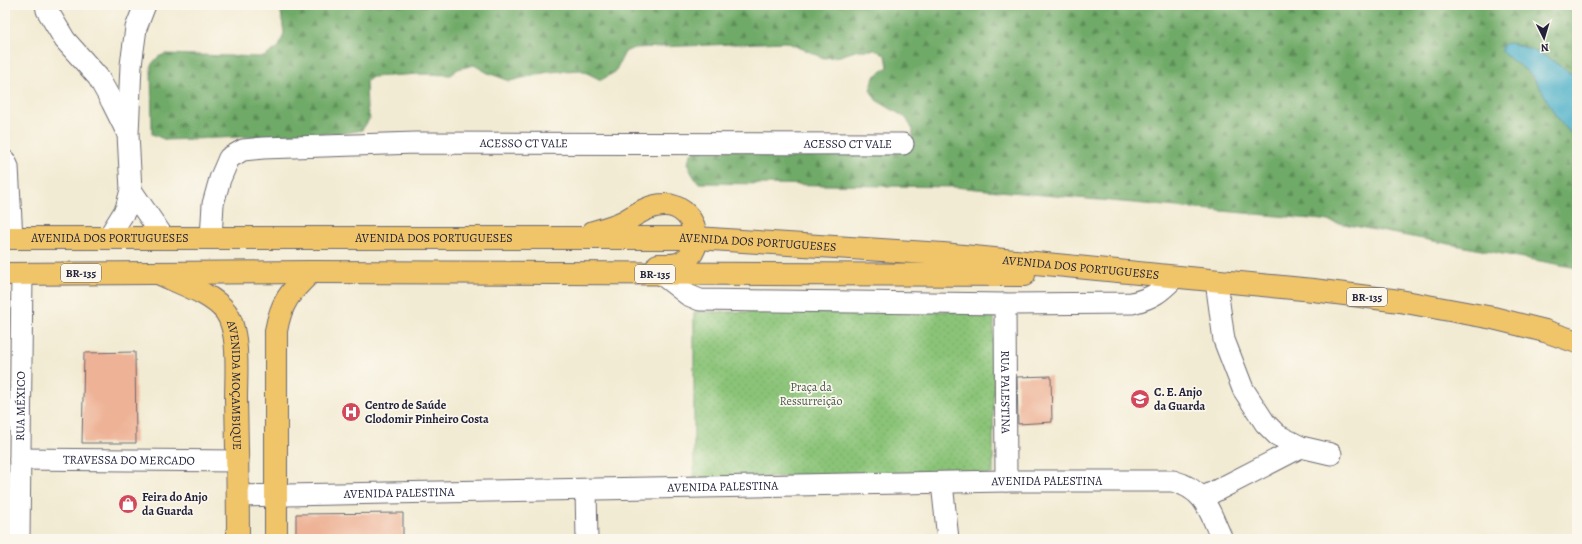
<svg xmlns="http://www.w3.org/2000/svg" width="1582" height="544" font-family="Alegreya,serif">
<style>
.green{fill:url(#green-dots);stroke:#56735a}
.forest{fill:url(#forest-firs);stroke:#496652}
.water{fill:#49afc8;stroke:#366882}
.building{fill:#eeb397}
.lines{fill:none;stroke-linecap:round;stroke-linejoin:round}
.minor-casing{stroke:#6b6870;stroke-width:23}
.major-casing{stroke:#6b6870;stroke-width:24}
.highway-casing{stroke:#6b6870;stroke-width:24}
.minor{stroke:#fff;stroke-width:21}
.major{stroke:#f0c469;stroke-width:22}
.highway{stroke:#f0c469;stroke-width:22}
.labels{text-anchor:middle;stroke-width:3.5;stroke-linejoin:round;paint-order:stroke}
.shield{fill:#fbf7ec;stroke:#636270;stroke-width:1}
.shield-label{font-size:11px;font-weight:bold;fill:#22223b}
.street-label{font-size:12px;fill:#22223b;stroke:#fbf7ec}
.park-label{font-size:12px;fill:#475b50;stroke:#fbf7ec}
.poi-label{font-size:12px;font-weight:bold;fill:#22223b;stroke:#fbf7ec;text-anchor:start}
</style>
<defs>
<pattern id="green-dots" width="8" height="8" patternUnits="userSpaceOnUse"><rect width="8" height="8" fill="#8bc478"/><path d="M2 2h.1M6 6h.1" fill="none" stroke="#78a869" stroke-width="1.8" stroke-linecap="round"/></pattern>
<pattern id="forest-firs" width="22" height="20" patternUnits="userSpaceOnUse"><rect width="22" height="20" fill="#70aa68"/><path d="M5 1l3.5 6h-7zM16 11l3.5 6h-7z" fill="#5c8a57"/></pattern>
</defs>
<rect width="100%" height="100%" fill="#fbf7ec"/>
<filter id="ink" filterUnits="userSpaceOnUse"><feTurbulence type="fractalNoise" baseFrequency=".025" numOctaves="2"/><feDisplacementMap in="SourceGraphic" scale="8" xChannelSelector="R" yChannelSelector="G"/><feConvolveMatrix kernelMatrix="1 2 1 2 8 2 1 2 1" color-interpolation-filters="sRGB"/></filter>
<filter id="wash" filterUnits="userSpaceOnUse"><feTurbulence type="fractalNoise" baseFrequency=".012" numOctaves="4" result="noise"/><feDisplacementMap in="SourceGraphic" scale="16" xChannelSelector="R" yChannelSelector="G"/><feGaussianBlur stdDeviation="0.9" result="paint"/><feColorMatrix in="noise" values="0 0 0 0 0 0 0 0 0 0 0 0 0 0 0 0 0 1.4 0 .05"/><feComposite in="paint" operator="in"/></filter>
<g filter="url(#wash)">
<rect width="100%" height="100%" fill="#f2ebd3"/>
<path class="green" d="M994 311 993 474 694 478V312Z"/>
<path class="forest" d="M280 5H1246L1254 7 1577 5V76C1567 73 1561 66 1553 61 1540 53 1525 47 1511 43L1505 55C1520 64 1531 75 1541 89 1552 105 1559 127 1577 137V268L1322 220 954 187 698 183C690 171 683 162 694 150L912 149 913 130 906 118 876 100 870 90 874 77 888 67 886 56 877 50H858L840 56 824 58 786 42 634 48 625 52 615 72 601 80 581 70 548 72 510 81 488 73 474 65 458 69 451 75 419 74 373 77 366 81 367 109 370 118 362 130 346 133 166 140 152 134 151 65 158 57 165 54 264 57 279 47 284 33Z"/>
<path class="water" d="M1511 43C1525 47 1540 53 1553 61 1561 66 1567 73 1577 76V137C1555 125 1548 96 1533 77 1524 67 1511 61 1502 52V46L1505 44Z"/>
<g id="blocks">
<path class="building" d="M135 352 136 443H82L84 353Z
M1051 376 1052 422 1018 424 1017 377Z
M403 513V539H296V514Z"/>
</g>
</g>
<g filter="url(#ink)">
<use href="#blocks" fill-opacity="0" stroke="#6b6870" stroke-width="1"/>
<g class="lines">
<g class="minor-casing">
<g id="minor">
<path d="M46 5 47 10 65 40 98 77 112 102 127 132"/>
<path d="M5 161 8 167 12 238"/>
<path d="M131 190 164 238"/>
<path d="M108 238 126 209 131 190 128 134 131 65 136 28 145 5"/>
<path id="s1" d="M211 238 213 204 220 179 229 158 243 150 263 148 416 143 903 144"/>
<path d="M661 274 688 295 700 300 1005 304 1132 303C1153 298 1160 292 1175 277"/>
<path d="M1216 281 1224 340 1243 389 1265 423 1277 435 1301 447 1331 454"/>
<path id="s2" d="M1005 304 1006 481"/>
<path id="s3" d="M20 459 238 461"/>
<path d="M942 483 948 539"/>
<path d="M586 490 587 539"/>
<path id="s4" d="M238 496 1006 481H1173C1206 490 1209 511 1222 539"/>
<path d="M1202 498 1301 447"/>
<path id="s5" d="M19 539 22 274"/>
</g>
</g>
<g class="major-casing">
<g id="major">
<path id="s6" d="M158 273C178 283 212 293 226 312 240 332 236 375 236 399 237 446 238 492 238 539"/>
<path d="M276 539V331C281 302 290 292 311 272"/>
</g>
</g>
<g class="highway-casing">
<g id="highway">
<path d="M593 232C604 229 615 226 625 221 637 214 649 205 664 205 694 204 710 250 680 263 673 266 666 265 658 265"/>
<path id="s7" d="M5 238H696L943 254 1313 290 1400 301 1493 318 1545 331 1577 342"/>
<path d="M5 274 311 272 1024 275"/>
</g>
</g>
<use href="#minor" class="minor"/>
<use href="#major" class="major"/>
<use href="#highway" class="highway"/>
</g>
</g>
<defs>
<g id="school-disc" transform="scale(1)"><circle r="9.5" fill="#d1495b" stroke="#fbf7ec"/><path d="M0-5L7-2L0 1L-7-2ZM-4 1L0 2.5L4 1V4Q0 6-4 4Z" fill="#fff"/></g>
<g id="hospital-disc" transform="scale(1)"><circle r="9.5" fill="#d1495b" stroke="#fbf7ec"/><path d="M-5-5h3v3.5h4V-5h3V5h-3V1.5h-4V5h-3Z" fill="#fff"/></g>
<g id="shop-disc" transform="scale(1)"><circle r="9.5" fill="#d1495b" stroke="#fbf7ec"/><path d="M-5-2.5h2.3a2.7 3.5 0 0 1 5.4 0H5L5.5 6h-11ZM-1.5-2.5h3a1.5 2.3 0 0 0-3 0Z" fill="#fff"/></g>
</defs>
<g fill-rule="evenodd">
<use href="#school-disc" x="1140" y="399"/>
<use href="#hospital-disc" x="351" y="412"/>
<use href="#shop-disc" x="128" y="504"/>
</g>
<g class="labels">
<g class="shield">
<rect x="61" y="264" width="40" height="18" rx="3"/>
<rect x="635" y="265" width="40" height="18" rx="3"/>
<rect x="1347" y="288" width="40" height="18" rx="3"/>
</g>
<g class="shield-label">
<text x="81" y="277">BR-135</text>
<text x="655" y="278">BR-135</text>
<text x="1367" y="301">BR-135</text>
</g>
<g class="street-label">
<text dy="4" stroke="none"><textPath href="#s1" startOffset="380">ACESSO CT VALE</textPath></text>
<text dy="4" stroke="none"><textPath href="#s1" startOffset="704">ACESSO CT VALE</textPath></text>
<text dy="4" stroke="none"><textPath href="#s7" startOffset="105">AVENIDA DOS PORTUGUESES</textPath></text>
<text dy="4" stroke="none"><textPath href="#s7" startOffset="429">AVENIDA DOS PORTUGUESES</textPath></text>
<text dy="4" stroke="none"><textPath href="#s7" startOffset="753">AVENIDA DOS PORTUGUESES</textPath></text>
<text dy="4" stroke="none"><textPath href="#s7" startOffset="1077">AVENIDA DOS PORTUGUESES</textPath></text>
<text dy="4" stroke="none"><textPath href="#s6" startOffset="154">AVENIDA MOÇAMBIQUE</textPath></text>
<text dy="4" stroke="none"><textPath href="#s2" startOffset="88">RUA PALESTINA</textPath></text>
<text dy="4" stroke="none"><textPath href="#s5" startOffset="133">RUA MÉXICO</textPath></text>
<text dy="4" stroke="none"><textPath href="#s3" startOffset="109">TRAVESSA DO MERCADO</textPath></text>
<text dy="4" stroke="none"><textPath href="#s4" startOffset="809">AVENIDA PALESTINA</textPath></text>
<text dy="4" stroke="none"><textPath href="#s4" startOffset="485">AVENIDA PALESTINA</textPath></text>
<text dy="4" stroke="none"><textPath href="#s4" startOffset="161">AVENIDA PALESTINA</textPath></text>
</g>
<g class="park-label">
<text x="811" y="391">Praça da<tspan x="811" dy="14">Ressurreição</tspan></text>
</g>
<g class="poi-label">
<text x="1154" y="396">C. E. Anjo<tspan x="1154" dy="14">da Guarda</tspan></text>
<text x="365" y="409">Centro de Saúde<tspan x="365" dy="14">Clodomir Pinheiro Costa</tspan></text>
<text x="142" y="501">Feira do Anjo<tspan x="142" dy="14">da Guarda</tspan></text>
</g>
</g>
<rect width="1582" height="544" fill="none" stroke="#fbf7ec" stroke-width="20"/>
<g transform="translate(1544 38) rotate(175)" stroke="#fbf7ec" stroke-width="3" paint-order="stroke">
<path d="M0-3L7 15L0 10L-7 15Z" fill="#22223b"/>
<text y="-6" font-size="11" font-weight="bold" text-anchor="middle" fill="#22223b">N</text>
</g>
</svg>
